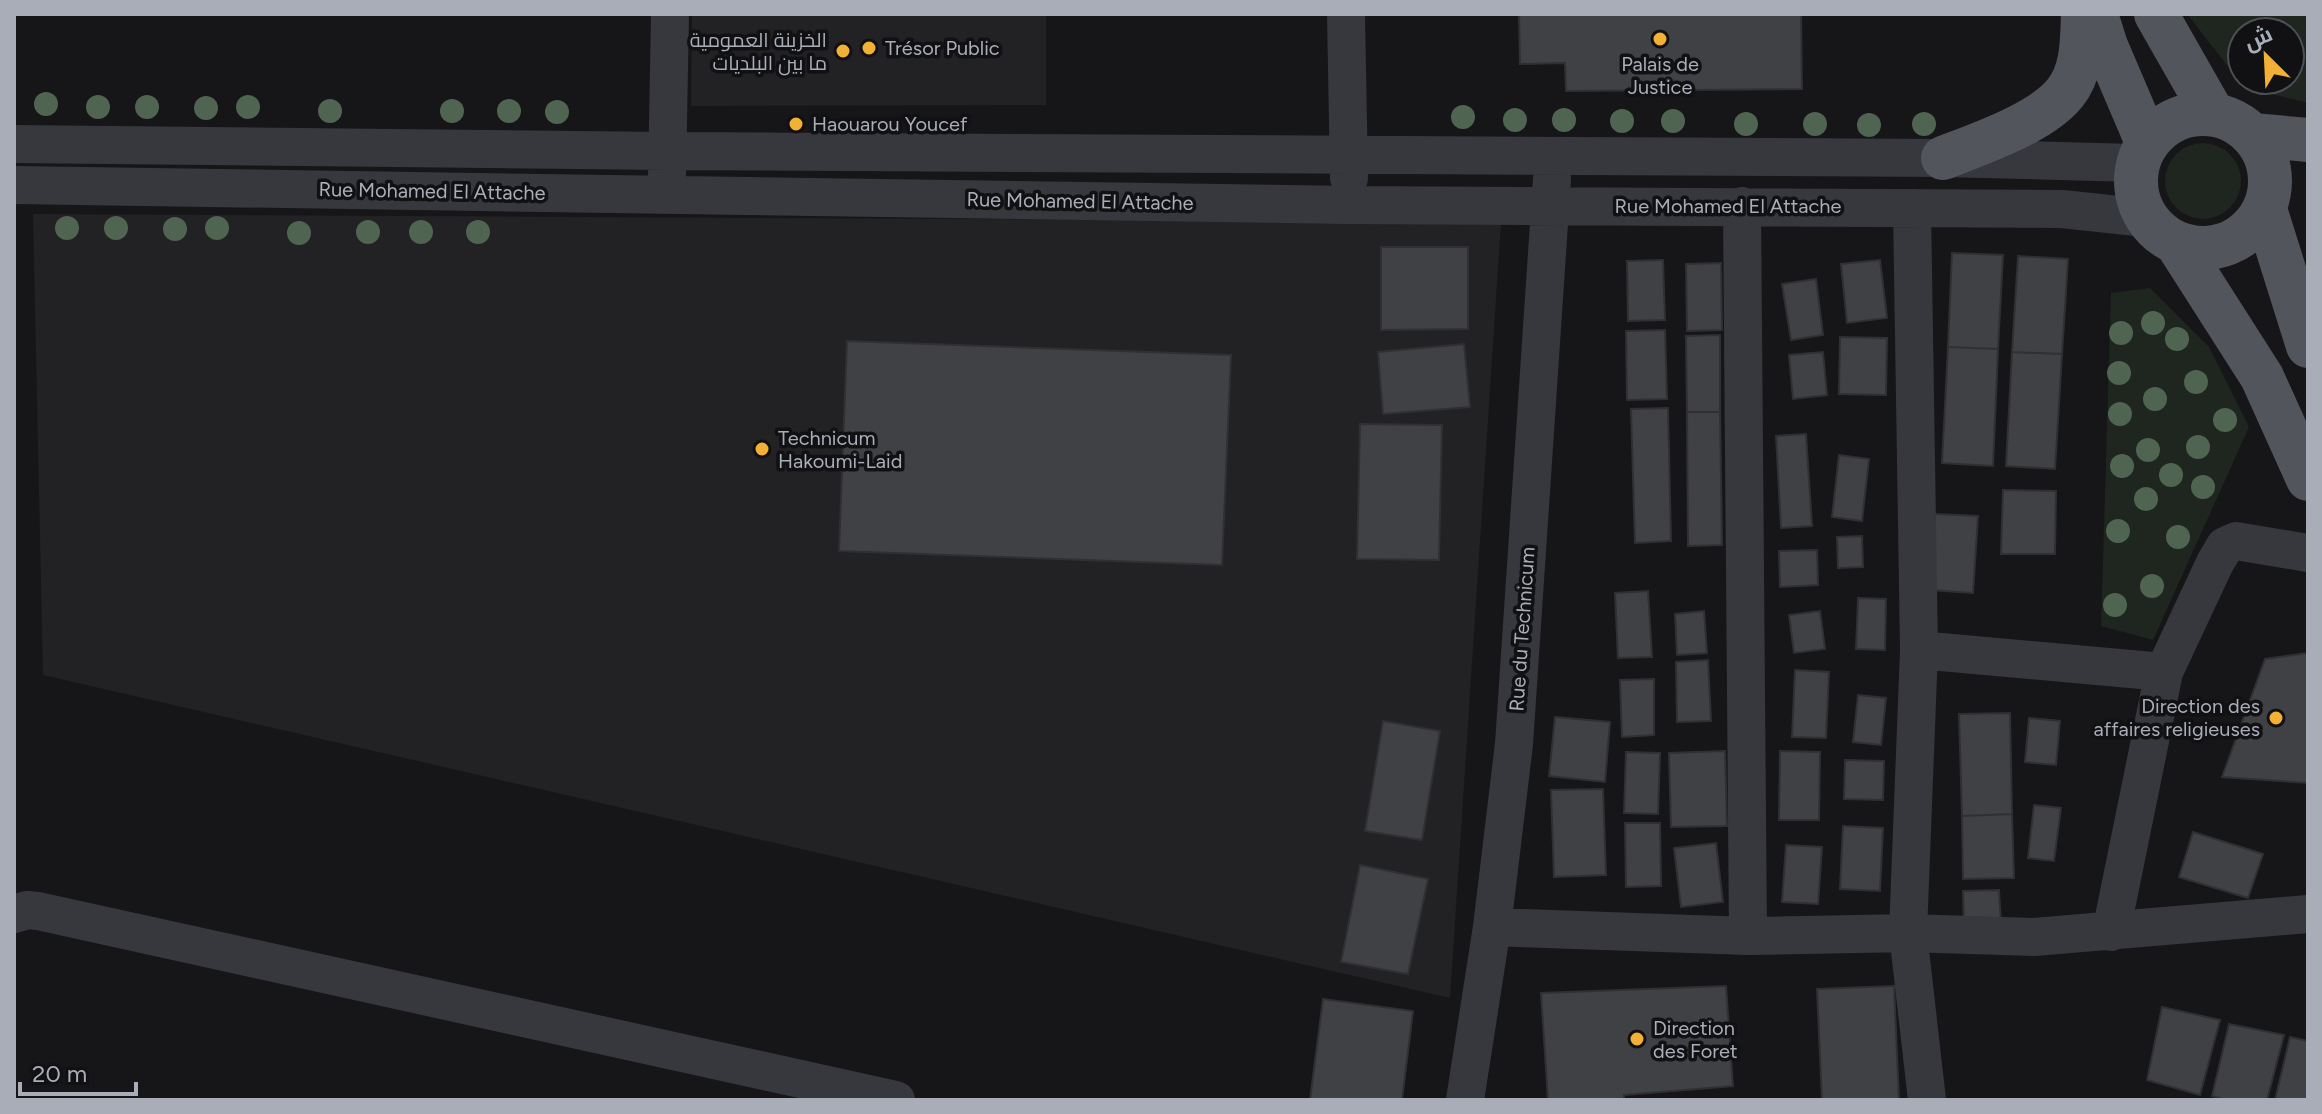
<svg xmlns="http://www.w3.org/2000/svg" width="2322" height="1114" font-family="Figtree,Cairo,sans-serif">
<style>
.built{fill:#222225}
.green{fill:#1e261f;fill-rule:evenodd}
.building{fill:#404145;stroke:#303034;stroke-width:2}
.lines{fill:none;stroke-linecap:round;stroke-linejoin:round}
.minor{stroke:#37383d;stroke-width:38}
.major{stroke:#53555c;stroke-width:44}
.tree{fill:#506452}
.poi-dot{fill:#f2b134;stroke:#111113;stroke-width:3}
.labels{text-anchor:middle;stroke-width:7;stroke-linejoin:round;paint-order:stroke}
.poi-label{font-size:20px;fill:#a8adb8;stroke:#111113;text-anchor:start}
.street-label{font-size:20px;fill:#a8adb8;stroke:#111113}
</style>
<rect width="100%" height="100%" fill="#161618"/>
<path class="built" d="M692 14H1046V105L691 106Z
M33 214 1501 222 1450 998 43 675Z"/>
<path class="green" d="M2187 14H2308V103L2244 87ZM2242 32H2290V80H2242Z
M2165 181a38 38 0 1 1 76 0a38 38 0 1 1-76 0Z
M2150 288 2209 347 2249 427 2153 640 2101 626 2111 293Z"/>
<path class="building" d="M1519 14H1801L1802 89 1566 91 1565 63 1520 64Z
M1381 247H1468V329L1381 330Z
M1952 253 2003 255 1998 349 1948 347Z
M2018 256 2068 259 2062 354 2012 352Z
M1663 260 1665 320 1628 321 1627 261Z
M1880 260 1887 318 1847 323 1841 264Z
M1721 263 1722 330 1687 331 1686 264Z
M1816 279 1823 335 1791 340 1782 284Z
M1665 330 1667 399 1627 400 1626 331Z
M1720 335V412H1687L1686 336Z
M1840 337 1887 338 1886 395 1839 394Z
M847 341 1231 355 1222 565 839 551Z
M1464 344 1470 407 1383 414 1378 352Z
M1948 347 1998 349 1993 466 1942 463Z
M1823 352 1827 395 1793 399 1789 355Z
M2012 352 2062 354 2055 469 2006 466Z
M1668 408 1671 541 1635 543 1631 409Z
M1687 412H1720L1722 545 1688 546Z
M1360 424 1442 425 1439 560 1357 559Z
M1806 434 1812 526 1781 528 1776 436Z
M1839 455 1869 459 1862 521 1832 517Z
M2003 490 2056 491 2055 554H2001Z
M1935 514 1978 516 1973 593 1930 590Z
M1862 536 1863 567 1838 568 1837 537Z
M1817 550 1818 585 1780 587 1779 551Z
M1648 591 1652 657 1618 658 1615 593Z
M1858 598 1886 599 1885 650 1856 649Z
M1704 611 1707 653 1677 655 1675 614Z
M1820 611 1825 649 1794 653 1789 615Z
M2308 653V783L2222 777 2265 659Z
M1708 660 1711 721 1677 722 1676 662Z
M1795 670 1829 672 1826 738 1792 737Z
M1654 679V735L1622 737 1620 680Z
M1858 695 1886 698 1881 745 1853 742Z
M2010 713 2012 814 1962 816 1959 714Z
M1555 717 1610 722 1605 782 1549 776Z
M2029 718 2060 721 2056 765 2025 762Z
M1383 721 1440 731 1422 840 1365 831Z
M1725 751 1727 826 1671 827 1669 753Z
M1780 751 1820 752 1819 820H1779Z
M1626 752 1660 753 1658 814 1624 813Z
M1845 760 1884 761 1883 800 1844 799Z
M1603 789 1606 875 1554 877 1551 790Z
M2034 805 2061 808 2054 861 2028 858Z
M2012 814 2014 878 1963 879 1962 816Z
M1625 823H1660L1661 886 1626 887Z
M1843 826 1883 828 1880 891 1840 889Z
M2193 832 2263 854 2248 898 2179 877Z
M1716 843 1723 902 1681 907 1674 848Z
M1786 845 1822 847 1818 904 1782 902Z
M1360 865 1428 879 1408 974 1341 962Z
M1999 890 2001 924 1964 925 1963 891Z
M1726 986 1733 1086 1624 1095V1100H1548L1541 993Z
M1894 986 1899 1100H1822L1817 989Z
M1323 999 1413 1011 1402 1100H1310Z
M2162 1007 2220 1020 2200 1095 2147 1080Z
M2229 1024 2284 1035 2267 1100H2225L2212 1096Z
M2290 1037 2308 1041V1100H2275Z"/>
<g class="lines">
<path class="minor" d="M1346 14 1349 178
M14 144 668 151 1943 158 2135 163
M667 176 670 14
M14 185 1349 205 2062 209 2146 218
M1742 206 1748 936
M1912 208 1919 650 1908 933 1927 1100
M1919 650 2164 672
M14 914 27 910 38 911 896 1100
M1492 927 1748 936 1908 933 2034 937 2308 914
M2111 932 2164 672 2215 563 2225 546 2236 541 2308 553
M1465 1100 1492 927 1514 744 1552 179"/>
<path class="major" d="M2096 14 2106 46 2147 142
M2156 14 2213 114
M2136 181a67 67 0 1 1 134 0a67 67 0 1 1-134 0Z
M2253 135 2308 140
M1943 158C1979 144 2041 123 2065 93 2083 71 2082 40 2083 14
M2265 209 2308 346
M2177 244 2262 377 2308 479"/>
</g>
<g class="tree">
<circle cx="46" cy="104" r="12"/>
<circle cx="98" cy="107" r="12"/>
<circle cx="147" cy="107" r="12"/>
<circle cx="248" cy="107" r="12"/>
<circle cx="206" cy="108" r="12"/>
<circle cx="330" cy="111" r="12"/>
<circle cx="452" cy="111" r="12"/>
<circle cx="509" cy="111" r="12"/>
<circle cx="557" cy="112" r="12"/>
<circle cx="1463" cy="117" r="12"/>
<circle cx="1515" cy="120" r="12"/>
<circle cx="1564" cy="120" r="12"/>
<circle cx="1622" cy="121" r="12"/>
<circle cx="1673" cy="121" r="12"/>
<circle cx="1746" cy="124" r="12"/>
<circle cx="1815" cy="124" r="12"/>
<circle cx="1924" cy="124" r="12"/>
<circle cx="1869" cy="125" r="12"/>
<circle cx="67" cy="228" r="12"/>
<circle cx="116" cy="228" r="12"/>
<circle cx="217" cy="228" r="12"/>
<circle cx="175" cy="229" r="12"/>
<circle cx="368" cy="232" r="12"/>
<circle cx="421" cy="232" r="12"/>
<circle cx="478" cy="232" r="12"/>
<circle cx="299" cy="233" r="12"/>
<circle cx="2153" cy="323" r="12"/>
<circle cx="2121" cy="333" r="12"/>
<circle cx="2177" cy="339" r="12"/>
<circle cx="2119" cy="373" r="12"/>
<circle cx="2196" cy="382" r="12"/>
<circle cx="2155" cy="399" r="12"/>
<circle cx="2120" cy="414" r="12"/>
<circle cx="2225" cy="420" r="12"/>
<circle cx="2198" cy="447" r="12"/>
<circle cx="2148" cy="450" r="12"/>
<circle cx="2122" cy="466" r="12"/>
<circle cx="2171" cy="475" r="12"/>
<circle cx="2203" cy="487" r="12"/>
<circle cx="2146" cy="499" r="12"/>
<circle cx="2118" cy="531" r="12"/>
<circle cx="2178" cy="537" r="12"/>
<circle cx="2152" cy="586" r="12"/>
<circle cx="2115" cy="605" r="12"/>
</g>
<g class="poi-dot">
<circle cx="1660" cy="39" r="8"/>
<circle cx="869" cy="48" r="8"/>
<circle cx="843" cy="51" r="8"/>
<circle cx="796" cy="124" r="8"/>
<circle cx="762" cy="449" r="8"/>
<circle cx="2276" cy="718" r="8"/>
<circle cx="1637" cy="1039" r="8"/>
</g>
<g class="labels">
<g class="poi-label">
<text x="827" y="47" text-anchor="end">الخزينة العمومية<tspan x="827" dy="23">ما بين البلديات</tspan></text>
<text x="885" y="55">Trésor Public</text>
<text x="1660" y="71" text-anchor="middle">Palais de<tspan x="1660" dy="23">Justice</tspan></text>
<text x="812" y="131">Haouarou Youcef</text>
<text x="778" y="445">Technicum<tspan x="778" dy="23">Hakoumi-Laid</tspan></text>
<text x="2260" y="713" text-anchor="end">Direction des<tspan x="2260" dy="23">affaires religieuses</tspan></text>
<text x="1653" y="1035">Direction<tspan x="1653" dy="23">des Foret</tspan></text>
</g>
<g class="street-label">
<text transform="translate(432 191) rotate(1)" y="7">Rue Mohamed El Attache</text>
<text transform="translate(1080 201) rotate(1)" y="7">Rue Mohamed El Attache</text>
<text x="1728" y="213">Rue Mohamed El Attache</text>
<text transform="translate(1522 629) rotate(-86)" y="7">Rue du Technicum</text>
</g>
</g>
<rect width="2322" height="1114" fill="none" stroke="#a8adb8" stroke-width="32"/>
<g transform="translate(2266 56) rotate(336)"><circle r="38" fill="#111113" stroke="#4d4f55" stroke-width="2"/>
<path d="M0-6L14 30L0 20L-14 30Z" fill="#f2b134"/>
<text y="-12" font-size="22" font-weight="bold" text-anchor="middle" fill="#a8adb8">ش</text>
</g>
<path d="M20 1082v12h116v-12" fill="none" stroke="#a8adb8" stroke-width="4"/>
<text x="32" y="1082" font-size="24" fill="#a8adb8" stroke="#111113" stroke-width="6" paint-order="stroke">20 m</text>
</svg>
